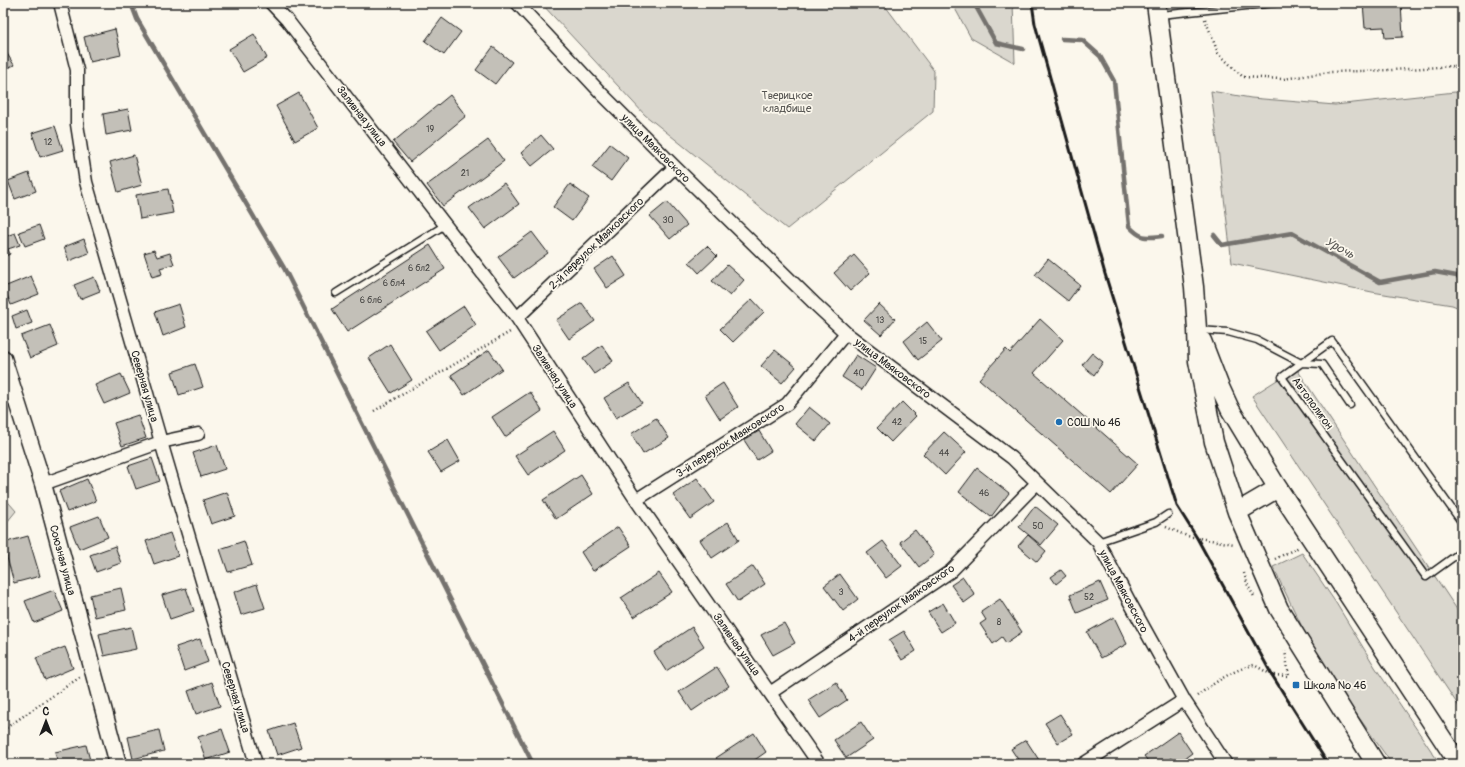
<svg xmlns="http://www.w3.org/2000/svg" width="1465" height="767" font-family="Pangolin,sans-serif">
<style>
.green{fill:#dad7ce;stroke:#7b7a75}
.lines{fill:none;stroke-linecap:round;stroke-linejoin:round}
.stream{stroke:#74726e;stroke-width:4.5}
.building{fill:#c3c0b8;stroke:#1c1c1c}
.service-casing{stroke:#1c1c1c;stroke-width:9}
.minor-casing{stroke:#1c1c1c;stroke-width:15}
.tertiary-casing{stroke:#1c1c1c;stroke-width:19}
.secondary-casing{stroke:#1c1c1c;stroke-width:21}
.path{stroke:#1c1c1c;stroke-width:2.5;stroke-dasharray:1 3;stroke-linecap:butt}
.service{stroke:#fbf7ec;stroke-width:6}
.minor{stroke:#fbf7ec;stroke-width:12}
.tertiary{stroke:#fbf7ec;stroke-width:16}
.secondary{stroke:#fbf7ec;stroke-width:18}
.rail{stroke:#1c1c1c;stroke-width:3}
.poi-dot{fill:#1f6fb2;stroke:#fbf7ec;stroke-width:1.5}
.labels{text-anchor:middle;stroke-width:3.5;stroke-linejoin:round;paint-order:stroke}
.number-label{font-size:9px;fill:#464543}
.park-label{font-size:11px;fill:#555451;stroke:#fbf7ec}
.street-label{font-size:11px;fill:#1c1c1c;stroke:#fbf7ec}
.poi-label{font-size:11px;fill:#1c1c1c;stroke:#fbf7ec;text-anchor:start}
.water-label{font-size:12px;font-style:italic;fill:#575653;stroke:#fbf7ec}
</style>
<rect width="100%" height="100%" fill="#fbf7ec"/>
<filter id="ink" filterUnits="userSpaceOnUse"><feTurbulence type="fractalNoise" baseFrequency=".025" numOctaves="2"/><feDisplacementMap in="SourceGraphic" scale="8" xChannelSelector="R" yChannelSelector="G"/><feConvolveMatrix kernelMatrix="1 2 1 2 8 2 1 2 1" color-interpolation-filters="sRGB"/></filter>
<g filter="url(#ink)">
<path class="green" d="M541 3H883L934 71 933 111 787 229 645 115Z
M952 3H1013L1015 63 971 38Z
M1211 91 1251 98 1335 105 1455 92 1462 95V309L1452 305 1372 292 1232 263Z
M1296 368 1462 617V711L1252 396Z
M3 496 16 511 3 527Z
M1302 553 1336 603 1375 667 1440 764H1392L1340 691 1305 633 1273 567Z"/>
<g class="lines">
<path class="stream" d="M131 3 137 19 284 268 533 764
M974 3 996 43 1023 49
M1062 39 1082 40 1100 56 1114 81 1129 226C1141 239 1145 238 1162 236
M1214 235 1222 245 1292 233 1380 282 1435 272 1462 277"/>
</g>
<path class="building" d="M1363 3H1401L1403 37 1385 38 1384 27 1365 28Z
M442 18 461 32 444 55 425 41Z
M115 29 121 55 90 62 84 37Z
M254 34 267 58 243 72 229 49Z
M3 47 14 65 3 71Z
M493 47 512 62 495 84 476 70Z
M299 93 318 128 295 141 276 106Z
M450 95 466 116 410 162 393 142Z
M128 109 132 130 106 135 103 114Z
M55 126 63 150 40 157 32 133Z
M541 135 553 149 532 166 521 153Z
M488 140 504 161 443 206 427 185Z
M610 144 628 158 611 181 592 167Z
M134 155 142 185 118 192 110 162Z
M29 173 36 191 15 199 8 181Z
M504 183 519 204 485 229 469 208Z
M570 184 589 198 572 221 553 207Z
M168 189 173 213 140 219 136 195Z
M667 202 687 225 670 239 650 216Z
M39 225 44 239 25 246 19 232Z
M532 232 548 253 514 278 498 257Z
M15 233 20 245 8 249 10 254 3 257V237Z
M84 239 89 253 69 261 64 247Z
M430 245 445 269 347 332 332 309Z
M707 246 717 256 699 273 689 262Z
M154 250 157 257 170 253 174 264 160 268 162 274 152 277 144 253Z
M854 255 870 273 850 291 834 273Z
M613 256 626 276 607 288 594 269Z
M1048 259 1080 285 1068 301 1035 275Z
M727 265 744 280 730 296 712 281Z
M31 276 39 294 11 305 4 287Z
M94 277 100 291 80 299 74 285Z
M752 299 764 312 733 342 720 329Z
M582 303 595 321 569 339 556 320Z
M179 304 186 327 163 336 155 312Z
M879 304 895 319 881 335 864 320Z
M464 306 476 325 439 350 426 331Z
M27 310 32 323 16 329 12 316Z
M1040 319 1063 340 1034 373 1138 464 1111 494 979 379 1006 349 1010 353Z
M927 322 942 341 918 360 904 341Z
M50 325 58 346 30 358 21 336Z
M390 344 412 380 391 393 369 358Z
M602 345 613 361 594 374 583 359Z
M489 350 502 369 464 395 451 375Z
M775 350 796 367 782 383 761 366Z
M1092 353 1103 362 1094 375 1082 365Z
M856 355 876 368 862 390 842 377Z
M195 364 203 387 179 395 172 372Z
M121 374 130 393 104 404 95 385Z
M629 383 642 403 616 418 604 398Z
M723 383 738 407 720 419 705 395Z
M530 392 542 411 505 437 492 417Z
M902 402 916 416 891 442 877 428Z
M809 407 830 424 816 441 795 424Z
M138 415 146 438 122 446 114 423Z
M656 418 669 438 643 454 631 434Z
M553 431 565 450 528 475 515 456Z
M759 431 771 451 757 460 744 440Z
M944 432 966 452 945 475 923 454Z
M448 440 460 461 441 472 428 452Z
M217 445 225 469 201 477 193 453Z
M152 458 160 481 136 489 128 466Z
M977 468 1009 493 991 517 959 492Z
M581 475 593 494 556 519 543 500Z
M697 478 714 502 690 519 673 495Z
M87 479 96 501 67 512 59 491Z
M227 492 235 516 211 524 203 500Z
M1035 506 1058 525 1041 545 1019 527Z
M99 516 108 537 79 549 70 527Z
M728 522 739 540 712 558 700 540Z
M618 527 631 546 593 571 581 552Z
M915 530 934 555 919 567 900 542Z
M170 533 178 556 154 564 146 541Z
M1028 535 1046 551 1037 562 1018 546Z
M28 536 40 576 14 583 3 543Z
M244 541 252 565 228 572 220 549Z
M883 541 902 566 886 578 867 553Z
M115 546 121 563 96 572 90 555Z
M753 566 765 584 738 602 726 584Z
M1061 570 1066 576 1056 584 1051 577Z
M659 573 672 592 634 617 621 598Z
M840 574 858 599 843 611 824 586Z
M963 577 975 595 964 603 951 585Z
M1100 582 1108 600 1077 613 1070 595Z
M257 584 265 608 241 615 234 592Z
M121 588 126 610 95 617 90 595Z
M186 588 194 611 170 619 162 595Z
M54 590 63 611 34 623 25 601Z
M1000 599 1022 632 1006 643 1002 637 993 644 980 624 986 620 981 612Z
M943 603 955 623 941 632 928 612Z
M1114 617 1127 644 1101 658 1087 632Z
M784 623 795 643 773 655 761 635Z
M131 627 136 649 104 656 99 634Z
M692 627 704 646 666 671 654 652Z
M904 631 916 651 902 660 889 640Z
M200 639 208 662 184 671 176 647Z
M65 647 73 668 45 680 36 658Z
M717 667 729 686 692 711 679 692Z
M212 682 220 706 196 714 188 691Z
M836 682 847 700 820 718 808 700Z
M1060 714 1073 734 1058 743 1045 723Z
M861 722 873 740 846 758 834 740Z
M293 723 301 747 277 755 269 731Z
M222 729 230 752 206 760 198 737Z
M159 730 164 751 133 759 128 737Z
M1178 732 1192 753 1177 764 1172 758 1163 764H1150L1144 756Z
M754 733 766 752 749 764H720L716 758Z
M1026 740 1039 760 1032 764H1021L1011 749Z
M86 745 91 764H58L55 752Z"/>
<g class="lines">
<g class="service-casing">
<path id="service" d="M1160 15 1275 3
M336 293 445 225
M1199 330 1228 332 1257 340 1301 363 1322 364 1350 405
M1462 523 1332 341 1282 377 1426 577 1462 551
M1098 542 1156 522 1168 514"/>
</g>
<g class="minor-casing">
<path id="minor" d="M60 3 77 70V124L86 182 161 442 256 764
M271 3 287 20 517 318 636 500 819 764
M517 3 601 93 675 167 816 305 846 333 1012 458 1098 542 1128 599 1184 700 1226 764
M517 318 675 167
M43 484 161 442 198 434
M636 500 787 404 846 333
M770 693 951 571 1037 483
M1083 764 1184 700"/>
</g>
<g class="tertiary-casing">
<path id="tertiary" d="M3 358 43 484 118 764"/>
</g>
<g class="secondary-casing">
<path id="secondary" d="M1156 3 1194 287 1197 329 1198 361 1214 442 1237 512 1279 609 1376 764
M1202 341 1219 385 1230 409 1274 482 1459 764
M1237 512 1278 488"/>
</g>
<path class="path" d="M1205 19 1218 53 1243 77 1283 79 1330 72 1391 70 1454 66 1462 71
M1454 66 1462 61
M374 411 510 332
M1166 527 1187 536 1234 544
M1275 559 1299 547
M1244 573 1248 586 1255 598
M1197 696C1214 683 1232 670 1254 665L1272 675 1289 676 1285 651
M3 730 80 677"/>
<use href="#service" class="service"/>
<use href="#minor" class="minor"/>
<use href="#tertiary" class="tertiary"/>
<use href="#secondary" class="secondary"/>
<path class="rail" d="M1032 3 1035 24 1105 274 1177 506 1197 538 1272 675 1328 764"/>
</g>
</g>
<g class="poi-dot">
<circle cx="1059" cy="422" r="4"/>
<rect x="1292" y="681" width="8" height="8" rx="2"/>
</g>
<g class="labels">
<g class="number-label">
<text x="430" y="132">19</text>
<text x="48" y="145">12</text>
<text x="465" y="176">21</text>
<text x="668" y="223">30</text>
<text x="419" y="271">6 бл2</text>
<text x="394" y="286">6 бл4</text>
<text x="371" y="303">6 бл6</text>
<text x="880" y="323">13</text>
<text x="923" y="344">15</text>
<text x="859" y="376">40</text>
<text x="897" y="425">42</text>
<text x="944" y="456">44</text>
<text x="984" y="496">46</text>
<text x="1038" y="529">50</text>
<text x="841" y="595">3</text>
<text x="1089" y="600">52</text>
<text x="999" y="625">8</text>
</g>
<g class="park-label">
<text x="787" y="99">Тверицкое<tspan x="787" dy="13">кладбище</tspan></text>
</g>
<g class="street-label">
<text transform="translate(362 116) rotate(52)" y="4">Заливная улица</text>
<text transform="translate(656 148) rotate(45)" y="4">улица Маяковского</text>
<text transform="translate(596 243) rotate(-44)" y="4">2-й переулок Маяковского</text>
<text transform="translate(893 368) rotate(37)" y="4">улица Маяковского</text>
<text transform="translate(555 376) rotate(57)" y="4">Заливная улица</text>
<text transform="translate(145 386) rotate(74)" y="4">Северная улица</text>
<text transform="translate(1313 403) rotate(54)" y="4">Автополигон</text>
<text transform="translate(730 440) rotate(-33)" y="4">3-й переулок Маяковского</text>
<text transform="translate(63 560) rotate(75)" y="4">Союзная улица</text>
<text transform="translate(1124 591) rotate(62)" y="4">улица Маяковского</text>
<text transform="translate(901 603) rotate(-35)" y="4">4-й переулок Маяковского</text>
<text transform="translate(737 644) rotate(55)" y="4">Заливная улица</text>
<text transform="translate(236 697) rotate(73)" y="4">Северная улица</text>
</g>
<g class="poi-label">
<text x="1067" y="426">СОШ № 46</text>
<text x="1304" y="689">Школа № 46</text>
</g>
<g class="water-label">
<text transform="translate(1340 248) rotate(29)" y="4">Урочь</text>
</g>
</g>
<rect width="1465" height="767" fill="none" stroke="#fbf7ec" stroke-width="16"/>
<rect x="8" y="8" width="1449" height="751" fill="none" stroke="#1c1c1c" stroke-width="1.5" filter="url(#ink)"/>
<g transform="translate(46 721)" stroke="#fbf7ec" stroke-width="3" paint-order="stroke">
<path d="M0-3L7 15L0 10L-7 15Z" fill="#1c1c1c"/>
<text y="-6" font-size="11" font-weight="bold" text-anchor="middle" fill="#1c1c1c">С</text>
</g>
</svg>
